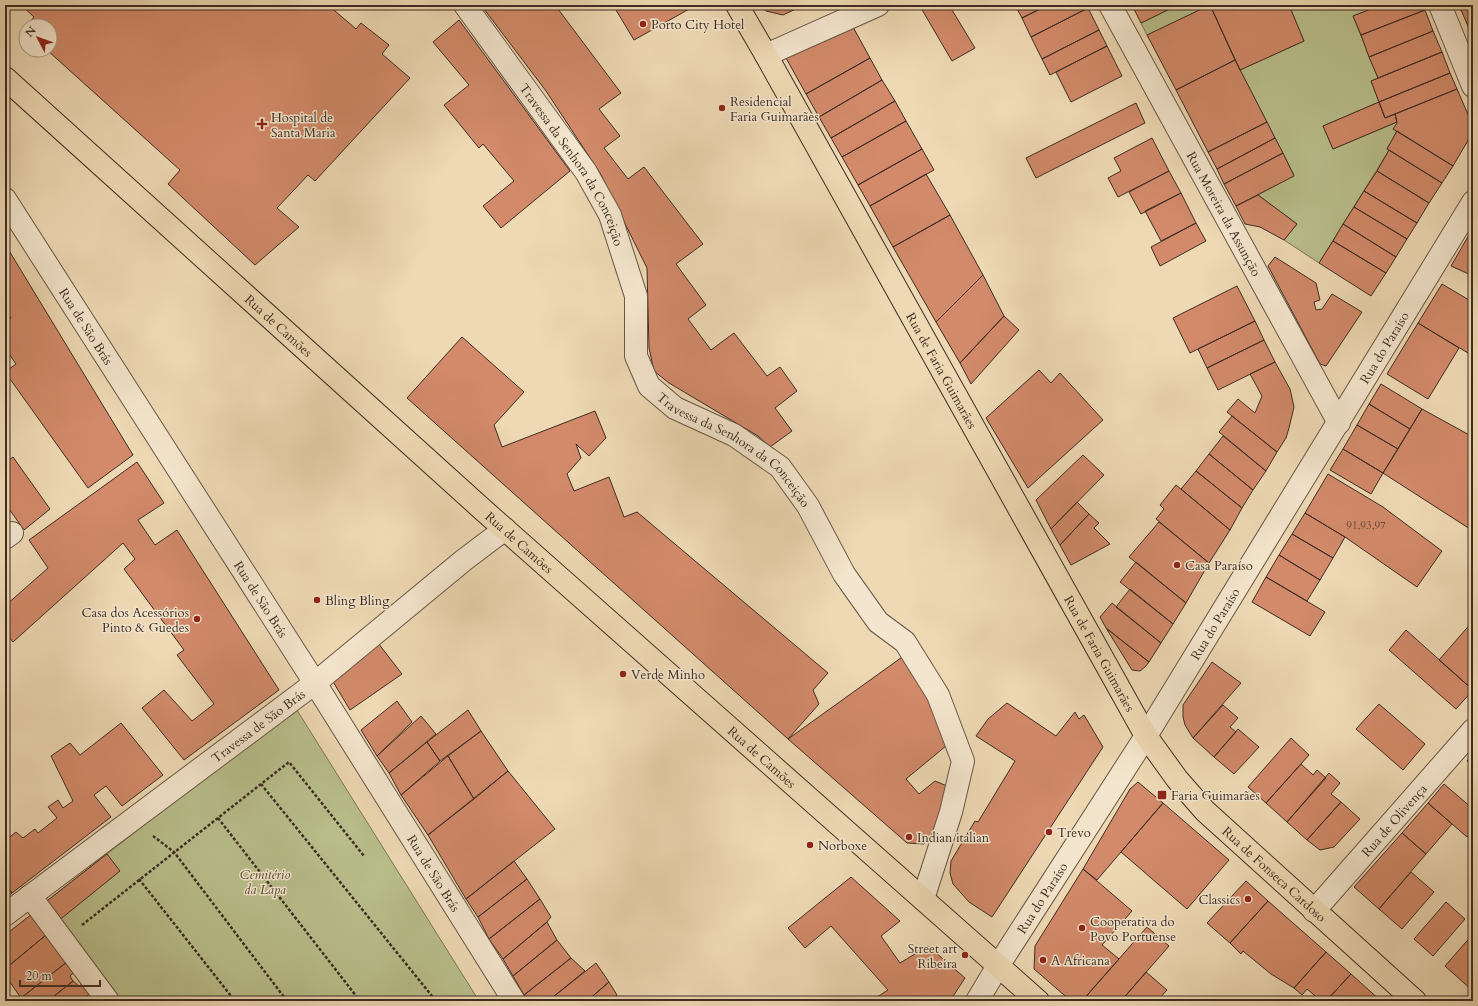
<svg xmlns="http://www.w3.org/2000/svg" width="1478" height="1006" font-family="Cardo,serif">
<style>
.green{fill:#b9bf8c;stroke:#7b7657}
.building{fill:#d28a6a;stroke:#3d2c22}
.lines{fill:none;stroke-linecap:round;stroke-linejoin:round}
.minor-casing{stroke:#695746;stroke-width:24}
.major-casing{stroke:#3d2c22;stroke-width:24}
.path{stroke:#3d2c22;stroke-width:2.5;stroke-dasharray:3 2;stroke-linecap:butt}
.minor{stroke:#f4e6ce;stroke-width:22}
.major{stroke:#eed9b4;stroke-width:22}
.poi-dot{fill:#8f2418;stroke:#f4e6ce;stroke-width:1.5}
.labels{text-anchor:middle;stroke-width:3;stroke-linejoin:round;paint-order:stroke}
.number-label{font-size:11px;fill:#624434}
.poi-label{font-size:13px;fill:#3d2c22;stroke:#f4e6ce;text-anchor:start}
.street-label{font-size:13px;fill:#3d2c22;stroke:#f4e6ce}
.park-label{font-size:13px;font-style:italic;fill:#564937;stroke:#f4e6ce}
</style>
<rect width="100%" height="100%" fill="#eed9b4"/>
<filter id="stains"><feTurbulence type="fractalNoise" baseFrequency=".005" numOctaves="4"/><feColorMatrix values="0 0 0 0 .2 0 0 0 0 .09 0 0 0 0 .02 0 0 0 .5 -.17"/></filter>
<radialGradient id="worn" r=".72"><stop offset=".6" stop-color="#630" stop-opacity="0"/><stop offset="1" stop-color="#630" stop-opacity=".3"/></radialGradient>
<path class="green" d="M1178 5H1210L1147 35 1141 23Z
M1289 5H1373L1374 8 1353 16 1378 78 1371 81 1379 102 1323 126 1333 149 1397 122C1398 133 1393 139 1387 148L1389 150 1319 263 1284 240 1297 224 1258 195 1294 175 1240 70 1304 41Z
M295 707 479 1001H115L43 904Z"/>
<path class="building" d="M21 5H328L356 29 361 23 389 45 382 54 410 78 315 181 308 175 277 208 299 227 255 265 168 184 180 170 47 50H50V26H27L34 17Z
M481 5H555L621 93 599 109 620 136 604 148 628 179 644 167 703 244 676 264 706 305 688 319 711 350 734 333 767 376 780 367 797 391 775 408 792 431 770 447 758 436 669 383 654 371 649 348 647 268 600 173 546 91Z
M613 5H689L691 8 634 40Z
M759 5H804L783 15 766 11Z
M928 5H949L975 48 952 61 921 8Z
M1015 5H1048L1022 18Z
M1048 5H1087L1088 8 1031 37 1022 18Z
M1132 5H1178L1141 23Z
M1210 5 1235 60 1176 90 1147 35Z
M1210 5H1289L1304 41 1240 70Z
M1381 5H1423L1425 10 1361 35 1353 16Z
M1459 5H1473V30L1470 31Z
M1088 8 1099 30 1042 59 1031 37Z
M1425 10 1433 31 1369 57 1361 35Z
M459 20 570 171 501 228 483 206 514 181 483 144 479 148 444 105 469 85 433 42Z
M853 27 870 58 806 94 786 58Z
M1099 30 1107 46 1050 75 1042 59Z
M1433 31 1442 52 1378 78 1369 57Z
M1107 46 1122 76 1071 102 1056 72Z
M1442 52 1450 73 1379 102 1371 81Z
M870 58 882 80 819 117 806 94Z
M1235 60 1267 122 1208 152 1176 90Z
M1450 73 1457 89 1385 118 1379 102Z
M882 80 895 101 831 138 819 117Z
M1457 89 1473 126V132L1453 166 1393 129 1397 123 1395 114Z
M895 101 906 121 842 157 831 138Z
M1379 102 1385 118 1395 114 1397 122 1333 149 1323 126Z
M1136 103 1145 123 1036 178 1026 158Z
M906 121 922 149 858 185 842 157Z
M1267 122 1275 138 1217 169 1208 152Z
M1397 131 1453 166 1442 183 1387 149Z
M1152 138 1169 171 1118 197 1108 178 1121 171 1114 158Z
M1275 138 1283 153 1224 184 1217 169Z
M922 149 934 170 870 206 858 185Z
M1389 150 1442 183 1429 203 1377 171Z
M1283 153 1294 176 1236 206 1224 184Z
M1169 171 1181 193 1141 214 1129 192Z
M1377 171 1429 203 1417 223 1364 191Z
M926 174 950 215 893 247 870 206Z
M1364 191 1417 223 1407 239 1354 207Z
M1181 193 1196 223 1161 241 1145 211Z
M1258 195 1297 224 1284 240 1260 227 1245 224 1236 206Z
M1354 207 1407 239 1396 257 1343 224Z
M950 215 983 275 936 322 893 247Z
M1196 223 1206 241 1160 266 1151 247Z
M1343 224 1396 257 1386 273 1333 241Z
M1473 228V276L1451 266Z
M1333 241 1386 273 1371 296 1319 263Z
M5 244 133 455 88 488 5 372 16 364 5 348V323L11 318 5 310Z
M1275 257 1316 283 1320 300 1314 302 1316 310 1322 309 1332 294 1362 312 1326 366 1320 364 1268 266Z
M983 275 1004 316 960 363 936 322Z
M1442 284 1469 300 1473 309V356L1418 323Z
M1237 286 1255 321 1190 353 1173 318Z
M1004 316 1019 330 971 384 960 363Z
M1255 321 1264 340 1207 368 1198 349Z
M1418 323 1459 348 1428 399 1387 374Z
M462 337 524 392 494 425 502 447 595 411 606 438 589 456 576 444 581 458 567 474 574 491 609 477 624 517 637 512 828 673 813 690 819 704 788 739 407 398Z
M1264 340 1275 362 1218 390 1207 368Z
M1275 362 1290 389 1294 407 1289 428 1286 438 1277 452 1227 412 1238 399 1255 413 1262 396 1250 374Z
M1039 370 1051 383 1060 373 1103 420 1028 488 986 418Z
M1381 384 1422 409 1410 429 1369 404Z
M1369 404 1410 429 1398 449 1357 425Z
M1422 409 1473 437V525L1470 529 1383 473Z
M1232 416 1277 452 1266 471 1219 432Z
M1357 425 1398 449 1383 473 1343 449Z
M1223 436 1266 471 1253 490 1209 454Z
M1343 449 1383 473 1371 494 1330 470Z
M1209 454 1253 490 1242 508 1196 471Z
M1083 455 1104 475 1051 529 1036 500Z
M13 457 50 509 24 530 7 506 5 507V463Z
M137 462 164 503 138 520 155 545 177 530 279 690 184 760 142 708 164 690 192 721 214 704 177 655 184 650 124 569 135 559 123 543 13 642 5 632V606L48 568 29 540Z
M1196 471 1242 508 1230 530 1181 489Z
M1328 474 1383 507 1442 551 1417 587 1345 537 1305 513Z
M1176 485 1230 530 1209 563 1156 519 1164 509 1160 505Z
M1077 502 1089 514 1060 545 1051 529Z
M1305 513 1345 537 1333 558 1292 534Z
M1089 514 1099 523 1094 528 1110 544 1071 565 1060 545Z
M1159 522 1209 563 1186 603 1129 557Z
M1292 534 1333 558 1320 580 1279 555Z
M1279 555 1320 580 1307 601 1266 577Z
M1136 562 1186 603 1173 624 1120 582Z
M1266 577 1325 612 1310 636 1252 602Z
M1130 589 1173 624 1161 643 1116 607Z
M1112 603 1161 643 1149 662 1106 628 1100 617Z
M1473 621V690L1439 660Z
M1106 628 1149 662 1145 667 1140 671 1132 670Z
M1406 630 1473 690 1456 709 1389 650Z
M378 643 402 674 350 710 332 680Z
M905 655 952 741 906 779 919 794 935 781 947 786 934 833 924 844 907 843 788 739Z
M1212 662 1241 683 1193 738 1185 725 1183 717V705Z
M397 701 412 722 377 756 361 730Z
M1007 703 1056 736 1075 712 1079 719 1084 715 1103 747 992 917 969 902 953 884 950 873 951 861 975 821 978 822 1015 761 976 736 988 719Z
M1379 704 1425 744 1403 770 1356 729Z
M1223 705 1238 718 1230 727 1236 732 1214 757 1193 738Z
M468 710 481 731 440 761 427 742Z
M421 716 436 734 389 773 377 756Z
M121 723 163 775 122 806 106 786 94 795 111 817 12 893 5 883V841L16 832 23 838 35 829 38 833 57 818 48 807 58 800 63 808 73 801 51 756 70 743 80 755Z
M1238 729 1259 747 1234 774 1214 757Z
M481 731 508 771 474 799 448 756Z
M1291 738 1309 755 1266 803 1248 787Z
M427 742 440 761 401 795 389 773Z
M1473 753V766L1467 761Z
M448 756 474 799 428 835 401 795Z
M1301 764 1313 775 1317 770 1326 778 1287 822 1266 803Z
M508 771 555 829 466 899 428 835Z
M1329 773 1340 783 1331 794 1341 802 1307 840 1287 822Z
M1138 782 1163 803 1097 880 1083 869 1130 789Z
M1444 784 1473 809V830L1467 837 1428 803Z
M1341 802 1360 819 1334 847 1320 850 1307 840Z
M1163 803 1229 860 1187 909 1121 852Z
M1428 803 1452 824 1426 854 1402 833Z
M1402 833 1426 854 1379 909 1354 887Z
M107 854 120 871 57 922 43 904Z
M514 861 527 879 478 917 466 899Z
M1083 869 1132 911 1102 945 1119 959 1082 1001H1071L1034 969 1035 946Z
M1411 872 1434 892 1402 929 1379 909Z
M851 877 900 921 881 936 900 963 928 946 965 978 950 1001H871L888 990 831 926 805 948 788 928Z
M527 879 540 899 489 939 478 917Z
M1246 881 1268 901 1230 943 1207 923Z
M5 883 12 893 5 899Z
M540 899 551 917 547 922 503 959 489 939Z
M1268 901 1326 952 1294 988 1271 974 1243 951 1241 954 1230 943Z
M1446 902 1465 919 1433 956 1414 939Z
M37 910 52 930 5 969V935Z
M547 922 557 940 513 976 503 959Z
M1147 927 1169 946 1121 1001H1082Z
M52 930 72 958 21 998 5 975V969Z
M1473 934V991L1445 966Z
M557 940 571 958 524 995 513 976Z
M1326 952 1351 974 1326 1001H1321L1307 989 1302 995 1294 988Z
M72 958 81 966 70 976 73 981 48 1001H23L21 998Z
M571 958 585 971 548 1001H528L524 995Z
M596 963 609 982 587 1001H548Z
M1146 972 1167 990 1157 1001H1121Z
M1351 974 1381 1001H1326Z
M90 978 97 987 81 1001H48L73 981 79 986Z
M609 982 617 995 610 1001H587Z"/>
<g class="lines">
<g class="minor-casing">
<g id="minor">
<path id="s1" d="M465 5 586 172 610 215 636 296V356L649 386 675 408 734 435 780 467 808 506 844 574 878 622 905 642 938 695 963 761 951 812 923 899"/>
<path id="s2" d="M1110 5 1339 423"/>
<path d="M1440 5 1473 86"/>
<path d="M766 55 878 5"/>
<path id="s3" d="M5 199 315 683 514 1001"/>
<path d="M5 538 12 533"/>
<path d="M30 896 108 1001"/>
<path id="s4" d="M1314 911 1473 730"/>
<path id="s5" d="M5 915 315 683 464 560 505 529"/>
<path id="s6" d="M977 1001 998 966 1146 736 1473 202"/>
</g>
</g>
<g class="major-casing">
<g id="major">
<path id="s7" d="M737 5 766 55 1146 736 1177 779 1205 811 1415 1001"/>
<path id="s8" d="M5 78 482 509 1038 1001"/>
</g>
</g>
<path class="path" d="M261 784 436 1001
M218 818 360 1001
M153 836 174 852 287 1001
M139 879 235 1001
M82 925 289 762 364 856"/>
<use href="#minor" class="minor"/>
<use href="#major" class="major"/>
</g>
<g class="poi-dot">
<circle cx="643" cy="24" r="4"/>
<circle cx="722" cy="108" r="4"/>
<path d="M260 118h4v4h4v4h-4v4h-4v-4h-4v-4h4z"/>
<circle cx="1177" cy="565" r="4"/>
<circle cx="317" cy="600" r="4"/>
<circle cx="197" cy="619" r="4"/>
<circle cx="623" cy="674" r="4"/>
<rect x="1157" y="790" width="10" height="10" rx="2"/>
<circle cx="1049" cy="832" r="4"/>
<circle cx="909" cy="837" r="4"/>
<circle cx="810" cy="845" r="4"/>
<circle cx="1248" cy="899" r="4"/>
<circle cx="1082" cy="928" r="4"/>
<circle cx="965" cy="955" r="4"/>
<circle cx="1043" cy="960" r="4"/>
</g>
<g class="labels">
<g class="number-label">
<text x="1366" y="529">91,93,97</text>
</g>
<g class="poi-label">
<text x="651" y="29">Porto City Hotel</text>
<text x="730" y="106">Residencial<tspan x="730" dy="15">Faria Guimarães</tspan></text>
<text x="271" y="122">Hospital de<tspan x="271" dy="15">Santa Maria</tspan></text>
<text x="1185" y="570">Casa Paraíso</text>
<text x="325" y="605">Bling Bling</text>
<text x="189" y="617" text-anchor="end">Casa dos Acessórios<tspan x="189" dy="15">Pinto &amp; Guedes</tspan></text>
<text x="631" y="679">Verde Minho</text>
<text x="1171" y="800">Faria Guimarães</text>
<text x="1057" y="837">Trevo</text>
<text x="917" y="842">Indian italian</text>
<text x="818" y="850">Norboxe</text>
<text x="1240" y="904" text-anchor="end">Classics</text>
<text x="1090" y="926">Cooperativa do<tspan x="1090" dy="15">Povo Portuense</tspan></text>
<text x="957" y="953" text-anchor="end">Street art<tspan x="957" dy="15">Ribeira</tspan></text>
<text x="1051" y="965">A Africana</text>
</g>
<g class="street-label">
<text dy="5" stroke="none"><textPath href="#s1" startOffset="193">Travessa da Senhora da Conceição</textPath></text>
<text dy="5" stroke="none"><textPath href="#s2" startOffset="238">Rua Moreira da Assunção</textPath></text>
<text dy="5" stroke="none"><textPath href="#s8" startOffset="369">Rua de Camões</textPath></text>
<text dy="5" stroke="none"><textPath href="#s3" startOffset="151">Rua de São Brás</textPath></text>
<text dy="5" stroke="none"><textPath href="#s6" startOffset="770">Rua do Paraíso</textPath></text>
<text dy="5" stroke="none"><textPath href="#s7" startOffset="419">Rua de Faria Guimarães</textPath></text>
<text dy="5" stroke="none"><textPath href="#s1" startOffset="541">Travessa da Senhora da Conceição</textPath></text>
<text dy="5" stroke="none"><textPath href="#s8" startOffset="693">Rua de Camões</textPath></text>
<text dy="5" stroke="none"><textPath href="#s3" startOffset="475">Rua de São Brás</textPath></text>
<text dy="5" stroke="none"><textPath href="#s6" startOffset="446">Rua do Paraíso</textPath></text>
<text dy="5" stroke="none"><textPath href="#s7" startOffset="743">Rua de Faria Guimarães</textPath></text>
<text dy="5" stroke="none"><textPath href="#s5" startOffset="316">Travessa de São Brás</textPath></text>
<text dy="5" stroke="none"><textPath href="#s8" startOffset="1017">Rua de Camões</textPath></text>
<text dy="5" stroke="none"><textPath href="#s4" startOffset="121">Rua de Olivença</textPath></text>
<text dy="5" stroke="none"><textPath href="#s3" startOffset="799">Rua de São Brás</textPath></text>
<text dy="5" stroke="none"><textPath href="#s7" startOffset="1027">Rua de Fonseca Cardoso</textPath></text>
<text dy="5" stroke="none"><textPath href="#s6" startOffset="122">Rua do Paraíso</textPath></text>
</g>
<g class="park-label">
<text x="265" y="879">Cemitério<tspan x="265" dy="15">da Lapa</tspan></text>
</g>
</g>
<rect width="1478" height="1006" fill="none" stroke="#eed9b4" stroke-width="20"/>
<rect x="6" y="6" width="1466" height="994" fill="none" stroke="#3d2c22" stroke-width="2"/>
<rect x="10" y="10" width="1458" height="986" fill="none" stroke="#3d2c22"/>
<g transform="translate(38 38) rotate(311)"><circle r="19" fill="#f4e6ce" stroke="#ab9c89"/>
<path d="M0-3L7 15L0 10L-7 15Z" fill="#8f2418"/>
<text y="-6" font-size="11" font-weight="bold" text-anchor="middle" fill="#3d2c22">N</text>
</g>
<path d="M20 980v6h80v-6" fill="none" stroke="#3d2c22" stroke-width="2"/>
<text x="26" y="980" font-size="12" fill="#3d2c22" stroke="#f4e6ce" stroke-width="3" paint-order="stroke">20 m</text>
<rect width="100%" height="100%" filter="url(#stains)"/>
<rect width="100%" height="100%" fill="url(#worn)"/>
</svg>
